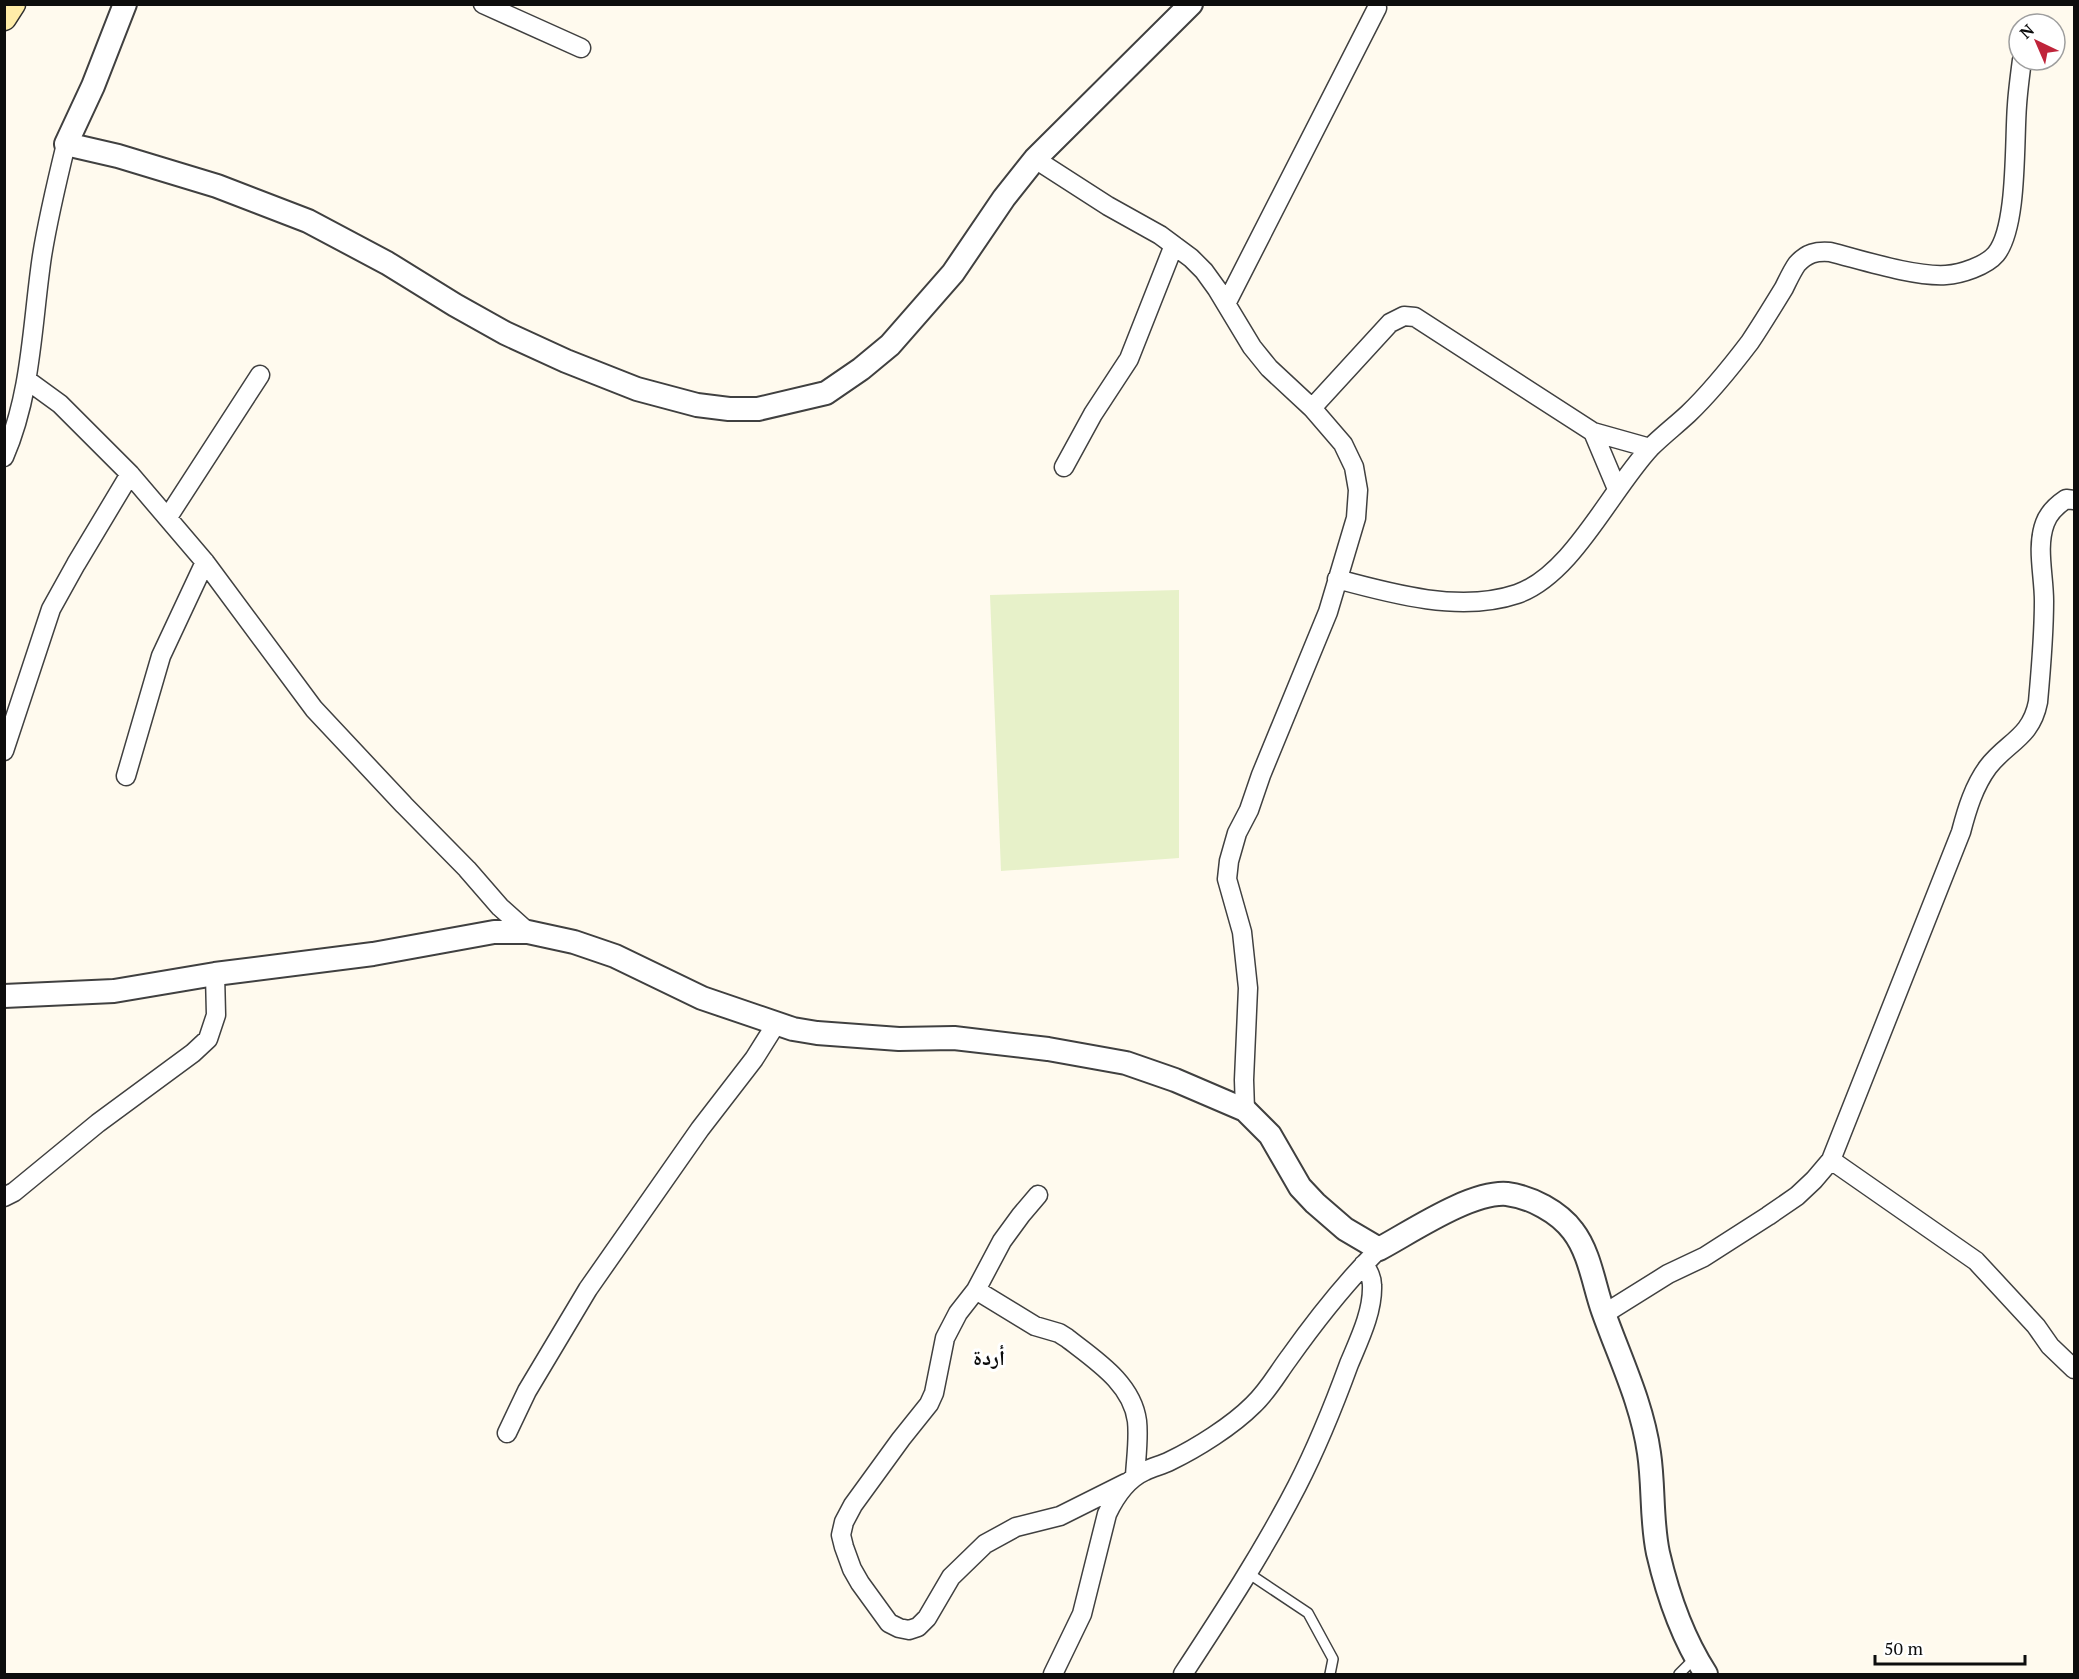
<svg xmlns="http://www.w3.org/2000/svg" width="2079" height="1679" font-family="'PT Serif','Noto Naskh Arabic',serif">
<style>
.pitch{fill:#e7f1c9}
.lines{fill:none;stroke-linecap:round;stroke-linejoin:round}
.service-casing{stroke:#404040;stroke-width:12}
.minor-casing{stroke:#404040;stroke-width:21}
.tertiary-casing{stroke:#404040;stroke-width:26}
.secondary-casing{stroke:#2f2f2f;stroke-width:27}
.service{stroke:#fff;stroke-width:9}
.minor{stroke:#fff;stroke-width:18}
.tertiary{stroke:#fff;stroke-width:22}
.secondary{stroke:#ffeda9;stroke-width:24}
.labels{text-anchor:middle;stroke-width:6;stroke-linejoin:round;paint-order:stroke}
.quarter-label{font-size:21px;font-weight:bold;fill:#0d0d0d;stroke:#fff}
</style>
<rect width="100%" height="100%" fill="#fffaee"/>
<path class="pitch" d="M1179 590V858L1001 871 990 595Z"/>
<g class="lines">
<g class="service-casing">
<path id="service" d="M1248 1573 1308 1613 1333 1659 1330 1674
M1679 1674 1695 1658"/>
</g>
<g class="minor-casing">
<path id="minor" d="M483 4 581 48
M1035 159 1108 206 1160 235 1191 258 1204 271 1217 289 1252 347 1269 368 1312 408 1343 444 1354 467 1358 490 1356 518 1328 612 1261 775 1249 810 1237 833 1229 861 1227 879 1242 932 1248 988 1244 1080 1245 1110
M1226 304 1377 8
M27 380 60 404 130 474 205 562 314 709 404 805 467 869 500 907 528 932
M1312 408 1390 323 1404 316 1415 317 1593 432 1650 448
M1593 432 1617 489
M4 457C32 393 32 323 42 256 48 218 57 181 66 144
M1064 467 1093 414 1129 359 1174 245
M168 517 260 375
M1337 579C1392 594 1461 613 1517 594 1572 575 1610 491 1650 448 1662 436 1675 426 1688 414 1710 393 1731 367 1750 342 1762 324 1773 306 1784 288 1788 280 1792 271 1797 264 1807 253 1816 251 1830 252 1862 260 1914 277 1946 275 1961 274 1986 266 1996 254 2018 227 2014 141 2017 105 2018 90 2020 75 2022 60
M4 751 51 609 76 564 130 474
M126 776 161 656 205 562
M1831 1160 1976 1261 2036 1326 2050 1346 2074 1369
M1038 1195 1021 1215 1002 1241 976 1290 958 1313 945 1338 934 1393 929 1404 901 1439 853 1505 844 1522 841 1535 844 1547 852 1569 860 1583 889 1623 899 1628 909 1630 918 1627 927 1618 951 1577 985 1544 1016 1527 1060 1516 1126 1483
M4 1197 14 1192 98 1123 193 1053 208 1039 216 1015 215 974
M976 1290 1035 1326 1059 1333 1067 1338C1095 1360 1132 1383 1137 1421 1139 1439 1136 1458 1135 1476
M1604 1314 1668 1274 1704 1257 1768 1216 1797 1196 1814 1180 1831 1160 1961 832C1967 809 1974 786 1988 767 2007 742 2031 738 2038 702 2041 669 2044 634 2044 601 2044 575 2036 547 2045 523 2049 512 2057 505 2066 499L2074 500
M507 1433 527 1391 588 1289 700 1129 754 1059 776 1024
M1053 1674 1082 1614 1107 1514C1115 1497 1127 1479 1145 1471 1153 1467 1162 1465 1170 1461 1197 1448 1232 1426 1253 1405 1268 1391 1277 1374 1289 1358 1316 1320 1346 1282 1379 1249
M1183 1674C1223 1613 1263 1552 1297 1486 1317 1447 1334 1405 1349 1364 1359 1340 1373 1312 1372 1285 1372 1277 1368 1271 1364 1264"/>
</g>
<g class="tertiary-casing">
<path id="tertiary" d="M125 4 93 86 66 144 118 156 217 186 308 221 387 263 455 305 505 333 566 361 637 389 697 405 729 409H758L826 393 861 369 890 345 953 273 1004 198 1035 159 1191 4
M4 996 114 991 215 974 373 954 494 932H528L574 942 615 956 702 998 793 1029 817 1033 899 1039 954 1038 1048 1049 1126 1063 1175 1080 1245 1110 1270 1135 1300 1187 1315 1203 1345 1229 1379 1249C1411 1232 1471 1191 1507 1194 1531 1197 1559 1212 1573 1231 1590 1253 1594 1286 1603 1311 1620 1359 1642 1403 1649 1453 1654 1486 1651 1520 1658 1553 1668 1596 1682 1637 1706 1674"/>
</g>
<g class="secondary-casing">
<path id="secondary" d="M4 18 13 4"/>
</g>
<use href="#service" class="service"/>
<use href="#minor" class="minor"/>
<use href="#tertiary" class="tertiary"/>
<use href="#secondary" class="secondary"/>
</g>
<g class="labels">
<g class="quarter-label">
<text x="989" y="1365">أردة</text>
</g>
</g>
<rect width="2079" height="1679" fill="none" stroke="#0d0d0d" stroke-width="12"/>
<g transform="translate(2037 42) rotate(316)"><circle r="28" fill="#ffffff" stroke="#9e9e9e" stroke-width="1.5"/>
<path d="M0-4.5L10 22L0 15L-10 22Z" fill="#bf243a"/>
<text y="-9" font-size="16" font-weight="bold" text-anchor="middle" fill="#0d0d0d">N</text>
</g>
<path d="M1875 1655v9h150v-9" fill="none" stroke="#0d0d0d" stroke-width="3"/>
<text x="1884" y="1655" font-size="18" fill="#0d0d0d" stroke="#ffffff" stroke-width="4.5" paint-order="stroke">50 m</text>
</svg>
